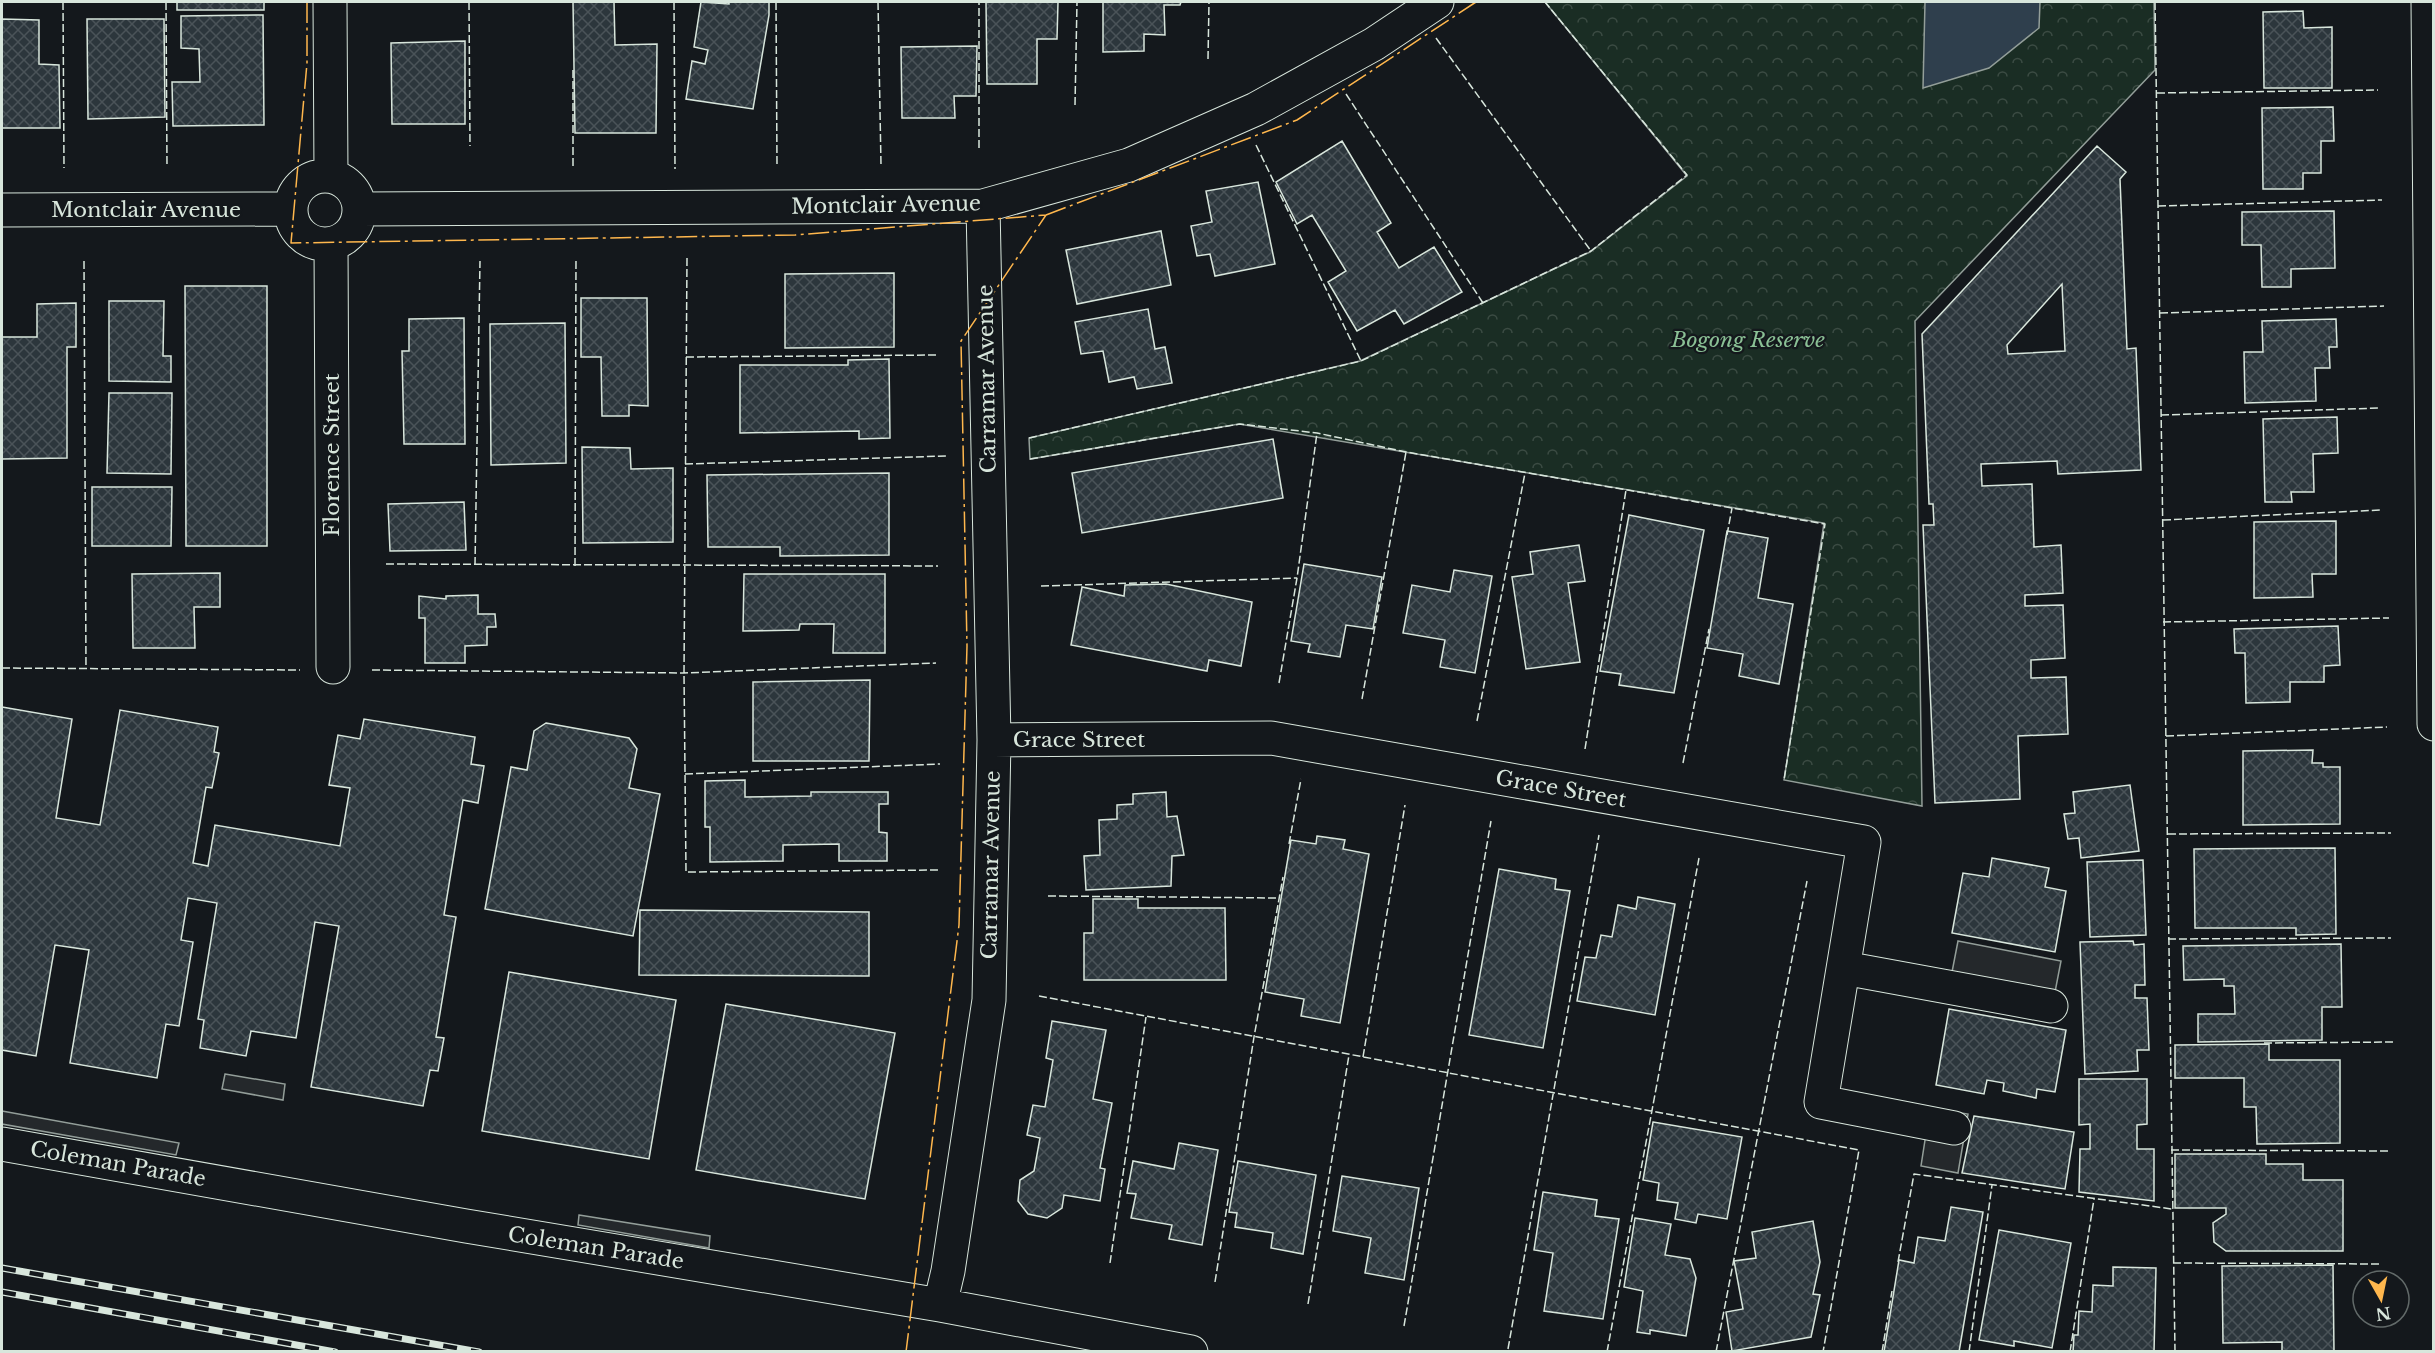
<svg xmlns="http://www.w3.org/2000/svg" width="2435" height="1353" font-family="'Libre Baskerville',serif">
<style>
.park{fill:url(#park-crowns);stroke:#939e99;stroke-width:1.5}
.parking{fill:#24282b;stroke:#939e99;stroke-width:1.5}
.water{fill:#2f3f4d;stroke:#939e99;stroke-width:1.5}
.building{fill:url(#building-cross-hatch);stroke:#d8e6dc;stroke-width:1.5;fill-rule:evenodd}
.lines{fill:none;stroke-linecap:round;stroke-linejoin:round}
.minor-casing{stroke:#d8e6dc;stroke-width:35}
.minor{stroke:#14181c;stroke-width:33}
.rail-casing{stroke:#d8e6dc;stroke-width:7}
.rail{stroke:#14181c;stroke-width:4.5;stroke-dasharray:14;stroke-linecap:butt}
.fence{stroke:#d8e6dc;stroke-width:1.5;stroke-dasharray:8 3;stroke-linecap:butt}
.power{stroke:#ffb74d;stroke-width:1.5;stroke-dasharray:21 4.5 3 4.5;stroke-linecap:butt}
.labels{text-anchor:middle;stroke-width:4.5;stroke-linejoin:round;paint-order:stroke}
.street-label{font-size:21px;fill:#d8e6dc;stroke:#14181c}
.park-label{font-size:21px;font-style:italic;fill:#8ac095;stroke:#14181c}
</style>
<defs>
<pattern id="park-crowns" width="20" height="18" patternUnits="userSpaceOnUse" patternTransform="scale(1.5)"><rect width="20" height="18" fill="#1a2d24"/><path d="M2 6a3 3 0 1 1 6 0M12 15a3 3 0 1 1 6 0" fill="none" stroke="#3b4b43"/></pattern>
<pattern id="building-cross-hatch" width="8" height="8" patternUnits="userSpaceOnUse" patternTransform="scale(1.5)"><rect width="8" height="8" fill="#2c363c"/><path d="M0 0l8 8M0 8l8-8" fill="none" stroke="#4a5358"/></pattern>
</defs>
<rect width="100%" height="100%" fill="#14181c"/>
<path class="park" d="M1545 2H2154L2155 70 1915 321 1922 806 1784 780 1824 523 1239 424 1030 459 1029 438 1360 361 1590 252 1687 176Z"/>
<path class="parking" d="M1958 941 2061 961 2050 1018 1947 998Z
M225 1074 285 1084 283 1100 222 1089Z
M1930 1108 1968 1114 1958 1173 1921 1166Z
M2 1111 179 1143 176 1155 2 1124Z
M579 1215 710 1236 709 1248 578 1225Z"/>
<path class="water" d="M1925 2H2040L2039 28 1989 68 1923 88Z"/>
<path class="building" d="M177 2H264V10H177Z
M573 2H614L615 45 657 44 656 133H575Z
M701 2 729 4V2H769V15L753 109 686 99 692 61 705 64 708 50 694 47Z
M986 2H1058L1057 39H1037V84H987Z
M1103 2H1181L1180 5H1164L1165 35 1144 34V51L1103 52Z
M2303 11 2304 28 2332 27V88H2264L2263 12Z
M263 15 264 125 173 126 172 82H200L199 49 181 48V16Z
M2 19 39 20V64L59 65 60 128H2Z
M87 19H164L165 117 88 119Z
M465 41V124H392L391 43Z
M977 46 976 96H954L955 118H902L901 47Z
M2333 107 2334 141H2321V173H2303V189H2263L2262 108Z
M1342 141 1391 223 1377 232 1399 268 1434 247 1462 292 1404 324 1395 310 1357 331 1328 282 1346 271 1312 215 1297 224 1276 182Z
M2097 146 2126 172 2120 179 2127 349 2136 348 2141 470 2058 474 2057 461 1981 464 1982 486 2032 484 2034 547 2061 545 2063 593 2025 595V606L2063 605 2065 658 2031 660V678L2066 677 2068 734 2018 736 2020 799 1935 803 1923 525H1934L1933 504H1929L1922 334ZM2062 284 2065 351 2008 354 2007 345Z
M1258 182 1275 264 1215 276 1210 254 1197 256 1191 226 1212 222 1206 191Z
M2334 211 2335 268 2291 269V287H2262L2261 245H2242V212Z
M1161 231 1171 285 1077 304 1066 250Z
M894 273V347L785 348V274Z
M185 286H267V546H186Z
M581 298H647L648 406 629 405V416H602L601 357H581Z
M109 301H164L163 356H171V382L109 381Z
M76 303V347H67V458L2 459V337H37V304Z
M1148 309 1155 349 1165 347 1172 383 1137 389 1134 377 1109 382 1103 351 1081 354 1075 322Z
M464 318 465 444H404L402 351H409V319Z
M2336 319 2337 347H2329L2330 368H2315L2316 401 2245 403 2244 352H2263L2262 321Z
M565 323 566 463 491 465 490 324Z
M889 359 890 438 859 439V431L740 433V365H848V360Z
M109 393H172L171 474 107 473Z
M2337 417 2338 453 2313 454 2314 492H2291L2292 502H2265L2263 419Z
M1273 439 1283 498 1082 533 1072 473Z
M582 447 630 448 631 469 673 468V542L583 543Z
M889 473V555L780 556V547H708L707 475Z
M92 487H172L171 546H92Z
M464 502 466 550 390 551 388 504Z
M1629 515 1704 530 1674 693 1619 685 1621 674 1600 671Z
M2336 521V574H2312L2313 597 2254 598V522Z
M1727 531 1768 538 1758 598 1793 604 1779 684 1739 676 1743 654 1707 648Z
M1579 545 1585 581 1568 583 1580 662 1526 669 1512 577 1533 574 1530 552Z
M1304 564 1382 577 1373 629 1346 625 1340 657 1308 652 1310 644 1291 641Z
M1454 570 1492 576 1475 673 1440 667 1445 640 1403 633 1412 585 1450 592Z
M220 573V607H194L195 648H133L132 574Z
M744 574H885V653H833L834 624H800L799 630 743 631Z
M1166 584 1252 602 1241 666 1209 660 1207 671 1071 645 1082 587 1124 596 1125 585Z
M478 595V614H495L496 627H487V645L465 646V663H425V618H419V596L446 599V596Z
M2338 626 2340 665 2324 666V682H2290V702L2246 703 2245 653H2235L2234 629Z
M870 680 869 761H753V682Z
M2 707 72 719 56 818 100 825 120 710 218 727 214 752 219 753 212 788 206 787 193 863 208 866 215 825 340 846 350 788 329 785 338 735 360 739 364 719 475 737 471 764 484 766 478 803 463 800 444 915 456 917 436 1037 444 1038 438 1071 430 1070 423 1106 311 1087 339 926 315 922 296 1038 251 1031 246 1056 200 1048 204 1020 198 1019 217 903 188 898 181 940 193 942 179 1026 166 1024 157 1078 70 1063 89 950 55 945 36 1056 2 1050Z
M546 723 629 738 637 749 629 788 660 794 633 936 485 909 511 767 527 770 534 731Z
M2313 750 2312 763H2323V767H2340V824L2243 825V751Z
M745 780V797L811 796V792H888V804H879V832L887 833V861H839V844L783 845V861L710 862V827H705V781Z
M2130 785 2139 851 2081 858 2079 838 2068 839 2064 814 2075 813 2073 792Z
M1166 792 1167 817 1177 816 1184 855 1172 856 1171 886 1086 890 1084 856 1100 855 1099 820 1117 819V805L1133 804V794Z
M1317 836 1345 840 1343 849 1369 854 1340 1023 1301 1016 1304 999 1265 992 1291 840 1316 844Z
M2335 848 2336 934 2296 935V928H2195L2194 849Z
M1992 858 2049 868 2045 887 2066 891 2055 952 1952 933 1963 873 1989 877Z
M2143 860 2146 935 2090 937 2087 862Z
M1499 869 1556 879 1555 889 1570 891 1543 1048 1469 1035Z
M1638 897 1675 904 1655 1015 1577 1001 1585 957 1596 958 1601 935 1612 937 1618 905 1636 909Z
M1093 899H1138V908H1225L1226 980H1084V933H1093Z
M640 910 869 912V976L639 975Z
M2133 941 2134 945 2144 944 2145 985H2135V998H2147L2149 1050H2137L2138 1071 2085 1074 2080 942Z
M2341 944 2342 1007H2322V1040L2198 1042V1014H2235L2234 986H2224V979L2184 980 2183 946Z
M509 972 676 1000 649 1159 482 1131Z
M726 1004 895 1033 865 1199 696 1170Z
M1949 1009 2066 1030 2055 1092 2037 1089 2036 1098 2003 1091 2004 1083 1987 1080 1984 1094 1936 1085Z
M1052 1021 1106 1030 1093 1099 1112 1103 1100 1168 1105 1169 1100 1201 1064 1195 1062 1208 1047 1218 1028 1214 1018 1201 1020 1180 1034 1171 1040 1138 1027 1135 1033 1105 1045 1107 1053 1060 1046 1058Z
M2269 1044V1060H2340V1143L2257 1144 2256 1107H2244V1078H2175V1045Z
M2079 1079H2147V1124L2137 1125V1149H2154V1201L2079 1192 2080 1149H2090V1124L2079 1125Z
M1974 1116 2074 1132 2065 1189 1962 1173Z
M1653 1122 1742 1137 1727 1219 1698 1214 1696 1223 1675 1219 1678 1203 1657 1200 1659 1183 1643 1180Z
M1179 1143 1218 1150 1202 1245 1169 1239 1172 1225 1131 1218 1136 1194 1127 1193 1133 1161 1174 1169Z
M2175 1154H2266V1164H2303V1180H2343V1251H2226L2214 1242 2213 1223 2226 1214V1208H2175Z
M1238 1161 1316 1175 1303 1254 1271 1248 1273 1233 1235 1227 1237 1213 1229 1212Z
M1342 1176 1419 1188 1404 1280 1365 1273 1371 1238 1333 1231Z
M1543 1192 1597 1200 1595 1216 1619 1219 1603 1319 1544 1311 1553 1253 1534 1250Z
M1951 1207 1983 1212 1959 1352H1884L1899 1260 1914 1263 1918 1237 1945 1241Z
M1635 1218 1671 1224 1665 1255 1690 1259 1696 1278 1686 1336 1650 1330V1334L1637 1332 1643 1291 1624 1287Z
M1813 1221 1820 1262 1813 1294 1820 1295 1811 1337 1732 1351 1726 1312 1743 1309 1734 1261 1756 1258 1752 1232Z
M1999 1230 2071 1243 2052 1348 2014 1341V1346L1979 1340Z
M2333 1265 2334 1352H2282V1342L2223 1343 2222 1266Z
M2113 1267 2156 1268 2154 1352H2073L2074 1335H2078L2079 1311 2092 1312 2093 1285 2113 1286Z"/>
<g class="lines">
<g class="minor-casing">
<path id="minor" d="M330 2 331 176
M2428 2 2434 724
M291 210a34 34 0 1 1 68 0a34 34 0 1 1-68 0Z
M360 209 983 206 1129 165 1256 109 1374 44 1437 2
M2 210 290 209
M331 244 333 667
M994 740 1271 738 1864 842 1821 1102 1954 1128
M1844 968 2051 1006
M2 1144 466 1226 940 1305 1191 1352
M940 1305 948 1271 989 1000 994 740 983 206"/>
</g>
<use href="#minor" class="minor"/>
<g class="rail-casing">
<path id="rail" d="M2 1268 479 1352
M2 1292 335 1352"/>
</g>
<use href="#rail" class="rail"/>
<path class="fence" d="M63 2 64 168
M166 2 167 167
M469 2 470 146
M674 2 675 169
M776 2 777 165
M878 2 881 165
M2155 2 2175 1352
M1436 38 1591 251
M1208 59 1209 2
M573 70V166
M2157 93 2378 90
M1346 94 1483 303
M1075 105 1077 2
M1256 145 1361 361
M979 148V2
M2158 206 2382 200
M687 258 684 673 686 872 940 870
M84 261 86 669
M2160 313 2384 306
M686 357 939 355
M2161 415 2379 408
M1029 438 1361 361 1591 251 1687 175 1545 2
M1030 459 1240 424 1317 433 1406 452 1825 524 1784 780
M685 464 946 456
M2163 520 2380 510
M1727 535 1732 508
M386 564 938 566
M475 565 480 261
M575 566 576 258
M1041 586 1297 578
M2163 622 2389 618
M2 668 300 670
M372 670 684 673 936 663
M1279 683 1297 578 1317 433
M1362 699 1406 452
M1477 721 1525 473
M2166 736 2387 727
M1585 749 1626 490
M1683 763 1709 629
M685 774 940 764
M2168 834 2391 833
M1289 844 1301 779
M1048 896 1279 898
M2168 939 2391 938
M1039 996 1859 1150 1823 1352
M2264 1043 2393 1042
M1363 1057 1405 805
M2171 1150 2391 1151
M1898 1262 1914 1174 2172 1209
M1110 1263 1146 1017
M2173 1263 2379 1264
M1215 1282 1254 1037 1283 877
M1308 1304 1349 1055
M1404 1326 1491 821
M1508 1349 1599 835
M1607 1352 1699 858
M1716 1352 1807 881
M1882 1352 1892 1291
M1969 1352 1992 1185
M2070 1352 2094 1199"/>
<path class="power" d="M307 2V63L291 243 795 235 1046 215 961 341 967 646 959 925 906 1352
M1046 215 1297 120 1476 2"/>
</g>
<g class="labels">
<g class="street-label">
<text transform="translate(886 205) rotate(-1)" y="7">Montclair Avenue</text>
<text x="146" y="217">Montclair Avenue</text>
<text transform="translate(987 379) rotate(-91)" y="7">Carramar Avenue</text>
<text transform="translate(332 455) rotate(-90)" y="7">Florence Street</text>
<text x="1079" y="747">Grace Street</text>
<text transform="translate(1561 789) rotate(10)" y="7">Grace Street</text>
<text transform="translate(991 865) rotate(-89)" y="7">Carramar Avenue</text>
<text transform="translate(118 1164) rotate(10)" y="7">Coleman Parade</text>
<text transform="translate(596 1248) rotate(9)" y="7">Coleman Parade</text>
</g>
<g class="park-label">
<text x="1748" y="347">Bogong Reserve</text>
</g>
</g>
<rect width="2435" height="1353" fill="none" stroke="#d8e6dc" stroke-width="6"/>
<g transform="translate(2381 1299) rotate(171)"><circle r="28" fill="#14181c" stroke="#626a69" stroke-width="1.5"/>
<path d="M0-4.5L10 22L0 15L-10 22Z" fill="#ffb74d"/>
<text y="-9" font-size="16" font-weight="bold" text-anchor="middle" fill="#d8e6dc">N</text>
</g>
</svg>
